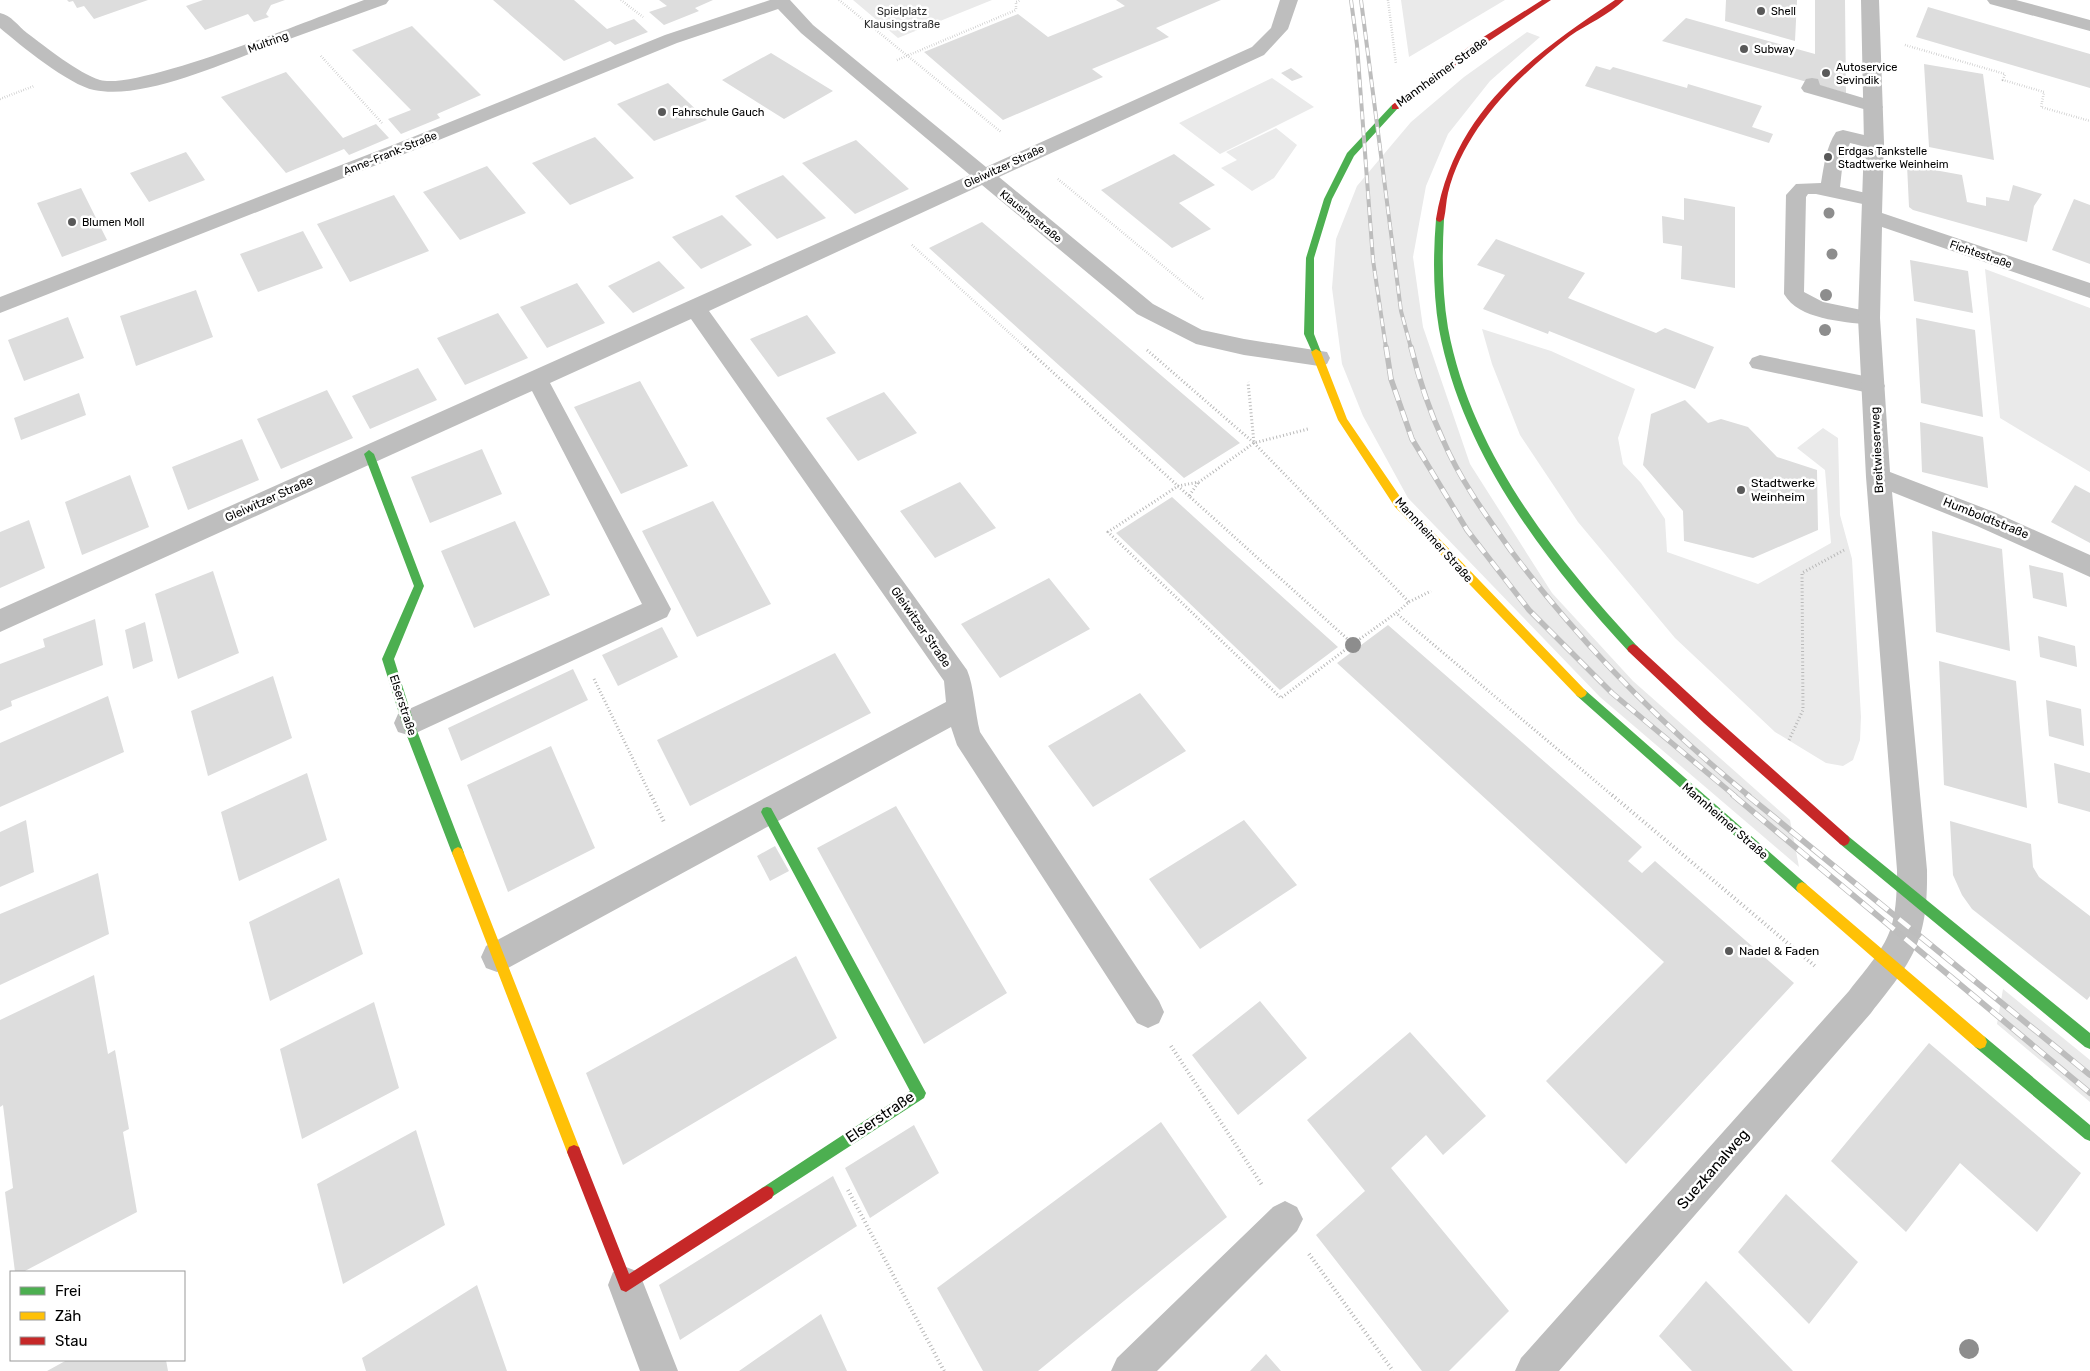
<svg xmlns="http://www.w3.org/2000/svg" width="2090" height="1371" font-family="Rubik,sans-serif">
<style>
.green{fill:#eaeaea}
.building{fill:#ddd}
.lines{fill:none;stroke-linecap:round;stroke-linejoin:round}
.path-far2{stroke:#b8b8b8;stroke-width:2.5;stroke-dasharray:0.5 2;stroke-linecap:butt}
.path-far1{stroke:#b8b8b8;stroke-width:3;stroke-dasharray:1 2.5;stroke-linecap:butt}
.path{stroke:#b8b8b8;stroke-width:4;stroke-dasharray:1 3;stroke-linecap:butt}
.lane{fill:#bebebe;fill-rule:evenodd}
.street{fill:#bebebe;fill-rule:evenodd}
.fast{fill:#4caf50;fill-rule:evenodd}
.slow{fill:#ffc107;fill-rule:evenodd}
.jam{fill:#c62828;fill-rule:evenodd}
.rail-far2-casing{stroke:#bdbdbd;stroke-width:4}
.rail-far1-casing{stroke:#bdbdbd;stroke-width:5.5}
.rail-casing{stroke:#bdbdbd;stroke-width:6}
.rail-far2{stroke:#fff;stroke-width:2.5;stroke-dasharray:8;stroke-linecap:butt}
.rail-far1{stroke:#fff;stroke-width:4;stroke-dasharray:11;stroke-linecap:butt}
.rail{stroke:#fff;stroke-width:4.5;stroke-dasharray:14;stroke-linecap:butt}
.tree{fill:#8d8d8d}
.poi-dot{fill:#595959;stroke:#fff;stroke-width:2}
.labels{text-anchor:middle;stroke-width:5;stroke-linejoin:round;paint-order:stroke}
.far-park-label{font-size:11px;fill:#303030;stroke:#fff}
.far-poi-label{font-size:11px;fill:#000;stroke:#fff;text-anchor:start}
.far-street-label{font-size:11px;fill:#000;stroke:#fff}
.street-label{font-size:12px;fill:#000;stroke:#fff}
.poi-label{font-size:12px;fill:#000;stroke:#fff;text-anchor:start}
.near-street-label{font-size:15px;fill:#000;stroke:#fff}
</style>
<rect width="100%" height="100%" fill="#fff"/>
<path class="green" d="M853 0H992L898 38Z
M1401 0H1505L1409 57Z
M1527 32 1540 37 1490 81 1448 134 1426 186 1413 257 1423 327 1470 464 1552 593 1633 681 1790 820 1799 867 1600 697 1408 498 1363 416 1342 364 1332 288 1336 239 1357 186 1411 122 1464 77Z
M1272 78 1314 107 1220 154 1179 123Z
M1276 128 1297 145 1274 178 1252 191 1221 168 1237 160 1226 152Z
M1985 269 2090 308V472L2000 418Z
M1482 329 1551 351 1635 389 1618 438 1623 464 1641 483 1665 519 1667 552 1758 584 1831 543 1825 470 1797 448 1823 428 1838 438 1840 515 1852 559 1861 717 1860 740 1853 760 1843 766 1826 763 1775 732 1675 638 1578 522 1520 435 1492 364Z
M2003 989 2090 1060V1102L1997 1024Z"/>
<path class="building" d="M67 0H148L94 19 84 6 77 8 73 1 69 2Z
M203 0H285L271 5 266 14 269 17 254 22 248 14 205 30 186 6Z
M493 0H574L607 29 634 19 648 32 615 45 610 41 564 61Z
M659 0H713L695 8 699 11 664 25 649 12 667 6Z
M1116 0H1221L1156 28 1169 37 1092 69 1103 77 1003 120 924 52 1018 14 1048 37 1125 6Z
M1726 0H1797L1795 41 1725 21Z
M1815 0H1845L1846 93 1662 41 1686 18 1815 54Z
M1928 7 2090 54V88L1916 37Z
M412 26 481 95 437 114 440 118 401 134 388 119 411 110 352 50Z
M771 53 833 91 784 119 722 80Z
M1924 64 1983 74 1994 160 1929 147Z
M1596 66 1610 70 1613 67 1687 88 1688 84 1762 106 1752 127 1773 134 1769 143 1585 86Z
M1291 68 1303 77 1292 81 1281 73Z
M286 72 343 138 376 124 389 138 349 155 344 149 286 173 221 97Z
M668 83 707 120 654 141 617 104Z
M595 137 634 178 570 205 532 163Z
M856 140 909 189 855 214 802 163Z
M186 152 205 180 149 202 130 173Z
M1174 154 1215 185 1179 203 1211 229 1172 248 1101 190Z
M1907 165 1962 175 1967 202 1986 206V197L2009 201 2013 185 2042 194 2034 206 2027 242 1913 210 1909 207Z
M487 166 526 213 460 240 423 192Z
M783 175 826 218 777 239 735 196Z
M81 188 107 240 62 257 37 203Z
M394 195 429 251 350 282 317 224Z
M1684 198 1735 207V288L1681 279 1682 246 1663 243 1662 216 1684 220Z
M2074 199 2090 205V264L2052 250Z
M722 215 752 245 701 269 672 237Z
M982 222 1071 298 1240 443 1184 478 929 248Z
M303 231 323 268 258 292 240 254Z
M1496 239 1585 273 1568 298 1656 333 1665 328 1714 347 1695 389 1549 331 1548 334 1483 309 1505 275 1477 265Z
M1910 260 1968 271 1973 313 1914 301Z
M659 261 685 288 633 313 608 286Z
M577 283 605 323 547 348 520 307Z
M196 290 213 337 136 366 120 316Z
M498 313 528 358 465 385 437 338Z
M807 315 836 353 778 377 750 339Z
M68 317 84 358 24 381 8 340Z
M1916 318 1975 330 1983 417 1921 403Z
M418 368 437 400 370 429 352 396Z
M640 381 688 466 621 494 574 407Z
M327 390 353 438 281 469 257 419Z
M884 392 917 433 858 461 826 418Z
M79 393 86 415 21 440 14 418Z
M1685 400 1708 423 1721 419 1748 427 1777 457 1817 470 1818 530 1753 558 1684 541 1683 511 1643 465 1651 414Z
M1920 422 1983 437 1988 488 1922 472Z
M242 439 259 480 188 510 172 467Z
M482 449 502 494 430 523 411 477Z
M130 475 149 527 82 555 65 502Z
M960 482 996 528 935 558 900 511Z
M2075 485 2090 493V543L2051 522Z
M1172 497 1228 548 1338 647 1280 690 1116 533Z
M713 501 771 604 697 637 642 531Z
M29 520 45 568 0 588V532Z
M515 521 550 595 474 628 441 551Z
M1932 531 2002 549 2010 651 1936 632Z
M2029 565 2063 573 2067 607 2033 598Z
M213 571 239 653 178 679 155 594Z
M1049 578 1090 629 1000 678 961 624Z
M95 619 103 665 11 701 12 706 0 711V664L45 647 43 639Z
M145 622 153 661 133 669 125 630Z
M1388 625 1642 847 1628 861 1642 873 1655 861 1794 983 1626 1164 1546 1081 1664 962 1337 663Z
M662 627 678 657 618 686 602 655Z
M2038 636 2075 646 2077 667 2040 657Z
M835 653 871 713 690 806 657 740Z
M1939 661 2016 681 2027 808 1944 785Z
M573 669 588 700 461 761 448 728Z
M273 676 292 738 208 776 191 711Z
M1140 693 1186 751 1093 807 1048 746Z
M108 696 124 752 0 807V743Z
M2046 700 2081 709 2084 746 2049 736Z
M551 746 595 848 508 892 467 785Z
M2054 763 2090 773V812L2058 803Z
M307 773 327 840 239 881 221 812Z
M896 806 1007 993 924 1044 817 848Z
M26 820 34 872 0 887V832Z
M1244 820 1297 885 1200 949 1149 879Z
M1950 821 2031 844 2033 867 2039 877 2090 916V996L2087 1000 1972 909 1962 895 1953 875Z
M775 846 789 871 770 881 757 856Z
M98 873 109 934 0 985V914Z
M339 878 363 954 270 1001 249 922Z
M796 956 837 1038 623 1165 586 1073Z
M94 975 108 1054 115 1050 129 1129 123 1132 137 1212 23 1272H15L5 1192 13 1188 3 1105 0 1107V1020Z
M1260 1001 1307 1058 1238 1115 1192 1055Z
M374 1002 399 1088 302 1139 280 1049Z
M1410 1032 1486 1116 1443 1155 1426 1135 1391 1168 1509 1311 1449 1371H1422L1316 1235 1365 1191 1307 1120Z
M1929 1043 2081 1173 2037 1232 1960 1163 1906 1232 1831 1161Z
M1161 1122 1227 1217 1038 1371H983L937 1288Z
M914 1125 939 1173 870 1218 845 1168Z
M416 1130 445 1225 343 1284 317 1184Z
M833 1176 857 1226 680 1340 659 1285Z
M1786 1194 1858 1262 1809 1324 1738 1252Z
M1706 1281 1793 1371H1692L1659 1336Z
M477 1285 507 1371H366L362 1358Z
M821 1314 847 1371H739Z
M1266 1354 1281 1371H1250Z
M67 1360H166L168 1371H47Z"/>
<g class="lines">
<path class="path-far2" d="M621 0 643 17
M839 0 1001 132
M1388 0 1396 64
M1905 45 2005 74 2003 80 2044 92 2041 107 2090 121
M321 56 382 123
M897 60 1016 10V2L1021 0
M0 99 34 86
M1058 179 1203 299
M912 245 1026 348"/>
<path class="path-far1" d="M1025 347 1178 486 1199 482 1254 443 1308 429
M1147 350 1254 443 1248 382
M1254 443 1409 602 1396 613 1613 796
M1198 483 1189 496 1353 644 1396 613
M1189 496 1178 486 1108 532 1281 698 1353 644
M1409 602 1431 591
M594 679 651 796
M1789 740 1803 710 1802 573 1846 549"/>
<path class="path" d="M651 795 664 822
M1612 795 1816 967
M1171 1046 1262 1185
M848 1190 944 1371
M1309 1254 1393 1371"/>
<path class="lane" d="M1812 78 1818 79 1820 85 1880 103 1883 107 1880 111 1874 112 1804 92 1801 88 1806 79Z
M1843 130 1881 139 1883 143 1881 147 1874 149 1850 143 1843 160 1840 187 1879 196 1882 200 1879 204 1872 206 1816 194H1808L1806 197 1804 292 1823 302 1876 313 1880 318 1876 323 1869 325C1842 321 1799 320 1784 294L1786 195 1796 184 1821 183C1824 166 1826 147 1836 132Z
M1760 355 1874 378 1882 380 1885 386 1882 392 1874 394 1752 368 1749 363 1752 358Z"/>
<path class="street" d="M364 0H389L386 4C345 19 303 34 262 49 217 66 141 100 94 90 69 85 20 45 0 28V13C11 15 18 26 27 33 46 47 78 73 100 80 138 91 317 17 364 0Z
M770 0H790L813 25 986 167 1252 47 1271 28 1280 0H1298L1288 29 1264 55 999 177 1153 304 1202 330 1244 339 1327 352 1330 358 1327 364 1319 366 1244 355 1196 344 1137 314 982 185 709 311 967 670C974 686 975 713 980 732L1159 1001 1164 1012 1159 1023 1148 1028 1137 1023 957 745 951 727 508 968 497 972 486 968 481 957 486 946 946 702 944 681 691 319 550 383 671 609 667 617 418 732 408 735 398 732 394 723 398 714 642 604 532 391 0 632V609L970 175 801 33 778 9 677 43 412 151 0 313V297L398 143 665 35Z
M1861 0H1879L1884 143 1882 213 2090 283V298L1882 227 1880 318 1890 472 1994 512 2090 555V577L1977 526 1892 492 1927 870C1928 941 1914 959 1871 1013L1559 1371H1515L1521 1358 1849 991C1888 942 1897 935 1897 870L1866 477 1858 318 1864 143Z
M1987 0H2016L2090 20V31L1990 4Z
M1285 1201 1297 1207 1303 1219 1297 1231 1157 1371H1111L1117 1358 1273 1207Z
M626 1267 639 1272 678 1371H640L608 1285 613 1272Z"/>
<path class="fast" d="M1392 105 1399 107 1354 156 1332 199 1314 258V334L1321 352 1319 354H1313L1304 334 1306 258 1324 199 1347 153Z
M1440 216 1444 219C1442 255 1442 292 1448 328 1471 452 1554 556 1637 646L1639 649 1637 652H1629C1545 561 1462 454 1439 329 1433 293 1433 256 1436 219Z
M369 450 374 454 424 586 394 659 414 723 464 853 462 857 458 859 454 857 452 853 402 723 382 659 414 586 364 454Z
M1581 688 1585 690 1806 884 1808 888 1806 892 1802 894 1798 892 1577 696 1575 693 1577 690Z
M767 807 771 808 926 1093 924 1098 767 1200 762 1198 760 1193 762 1188 910 1091 763 816 761 812 763 808Z
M1844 834 1848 836 2090 1033V1049L2085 1047 1840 844 1838 840 1840 836Z
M1980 1035 1985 1037 2090 1125V1141L2085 1139 1975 1047 1973 1042 1975 1037Z"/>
<path class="slow" d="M1316 349 1321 352 1347 419 1403 501 1585 690 1587 693 1585 696 1581 698 1577 696 1395 507 1338 420 1311 352Z
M458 847 462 849 464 853 581 1152 579 1157 574 1159 569 1157 567 1152 452 853 454 849Z
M1802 882 1806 884 1985 1037 1987 1042 1985 1047 1980 1049 1975 1047 1798 892 1796 888 1798 884Z"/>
<path class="jam" d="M1542 0H1551L1480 47 1398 109H1392V105L1474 43Z
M1615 0H1624C1609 15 1587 24 1570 36 1519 75 1464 128 1448 193 1446 201 1446 210 1444 219L1440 222 1437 221 1436 219C1454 111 1530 57 1615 0Z
M1633 644 1637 646 1712 715 1848 836 1850 840 1848 844 1844 846 1840 844 1704 723 1629 652 1627 649 1629 646Z
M574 1145 579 1147 629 1274 762 1188 767 1186 772 1188 774 1193 772 1198 626 1292 621 1290 567 1152 569 1147Z"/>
<g class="rail-far2-casing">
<path id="rail-far2" d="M1351 0 1357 45 1373 260 1386 348
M1361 0 1401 311 1411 348"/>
</g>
<g class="rail-far1-casing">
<path id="rail-far1" d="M1386 347 1391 379 1412 439 1467 530 1529 610 1612 693 1735 796
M1411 347C1419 379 1429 410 1443 440 1460 480 1487 517 1512 552 1580 643 1662 725 1749 796"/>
</g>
<g class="rail-casing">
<path id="rail" d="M1733 795 2090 1093
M1747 795 2090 1075"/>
</g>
<use href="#rail-far2" class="rail-far2"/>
<use href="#rail-far1" class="rail-far1"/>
<use href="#rail" class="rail"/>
</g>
<g class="tree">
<circle cx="1829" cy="213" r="5.5"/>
<circle cx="1832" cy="254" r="5.5"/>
<circle cx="1826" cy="295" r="6"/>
<circle cx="1825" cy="330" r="6"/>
<circle cx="1353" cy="645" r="8"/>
<circle cx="1969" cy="1349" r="10"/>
</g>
<g class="poi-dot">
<circle cx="1761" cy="11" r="5"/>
<circle cx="1744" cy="49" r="5"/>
<circle cx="1826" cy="73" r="5"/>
<circle cx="662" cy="112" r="5"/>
<circle cx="1828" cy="157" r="5"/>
<circle cx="72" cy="222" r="5"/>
<circle cx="1741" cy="490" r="5"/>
<circle cx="1729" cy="951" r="5"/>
</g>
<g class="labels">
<g class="far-park-label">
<text x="902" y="15">Spielplatz<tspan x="902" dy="13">Klausingstraße</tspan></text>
</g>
<g class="far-poi-label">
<text x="1771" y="15">Shell</text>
<text x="1754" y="53">Subway</text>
<text x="1836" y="71">Autoservice<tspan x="1836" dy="13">Sevindik</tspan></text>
<text x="672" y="116">Fahrschule Gauch</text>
<text x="1838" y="155">Erdgas Tankstelle<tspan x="1838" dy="13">Stadtwerke Weinheim</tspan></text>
<text x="82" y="226">Blumen Moll</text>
</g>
<g class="far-street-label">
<text transform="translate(268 42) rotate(-20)" y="4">Multring</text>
<text transform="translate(390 153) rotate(-22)" y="4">Anne-Frank-Straße</text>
<text transform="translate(1004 166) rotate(-25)" y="4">Gleiwitzer Straße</text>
<text transform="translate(1031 216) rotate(39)" y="4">Klausingstraße</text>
<text transform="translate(1981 254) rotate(19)" y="4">Fichtestraße</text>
</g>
<g class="street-label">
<text transform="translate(1442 72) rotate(-36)" y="4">Mannheimer Straße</text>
<text transform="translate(1877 450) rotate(-93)" y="4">Breitwieserweg</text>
<text transform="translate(269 499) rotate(-24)" y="4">Gleiwitzer Straße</text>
<text transform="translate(1986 518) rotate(22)" y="4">Humboldtstraße</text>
<text transform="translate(1434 540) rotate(48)" y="4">Mannheimer Straße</text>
<text transform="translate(921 627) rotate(55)" y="4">Gleiwitzer Straße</text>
<text transform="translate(403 705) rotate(72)" y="4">Elserstraße</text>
<text transform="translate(1725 821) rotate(41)" y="4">Mannheimer Straße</text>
</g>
<g class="poi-label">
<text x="1751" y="487">Stadtwerke<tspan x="1751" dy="14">Weinheim</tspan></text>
<text x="1739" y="955">Nadel &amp; Faden</text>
</g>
<g class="near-street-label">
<text transform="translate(880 1117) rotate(-34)" y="5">Elserstraße</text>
<text transform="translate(1713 1169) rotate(-49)" y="5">Suezkanalweg</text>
</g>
</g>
<rect x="10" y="1271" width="175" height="90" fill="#ffffff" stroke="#999999"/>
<rect x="20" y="1287" width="25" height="8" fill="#4caf50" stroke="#999999"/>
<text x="55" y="1296" font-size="15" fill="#000000">Frei</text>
<rect x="20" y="1312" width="25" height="8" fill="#ffc107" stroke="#999999"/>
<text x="55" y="1321" font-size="15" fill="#000000">Zäh</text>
<rect x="20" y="1337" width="25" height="8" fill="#c62828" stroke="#999999"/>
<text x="55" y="1346" font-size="15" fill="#000000">Stau</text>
</svg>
